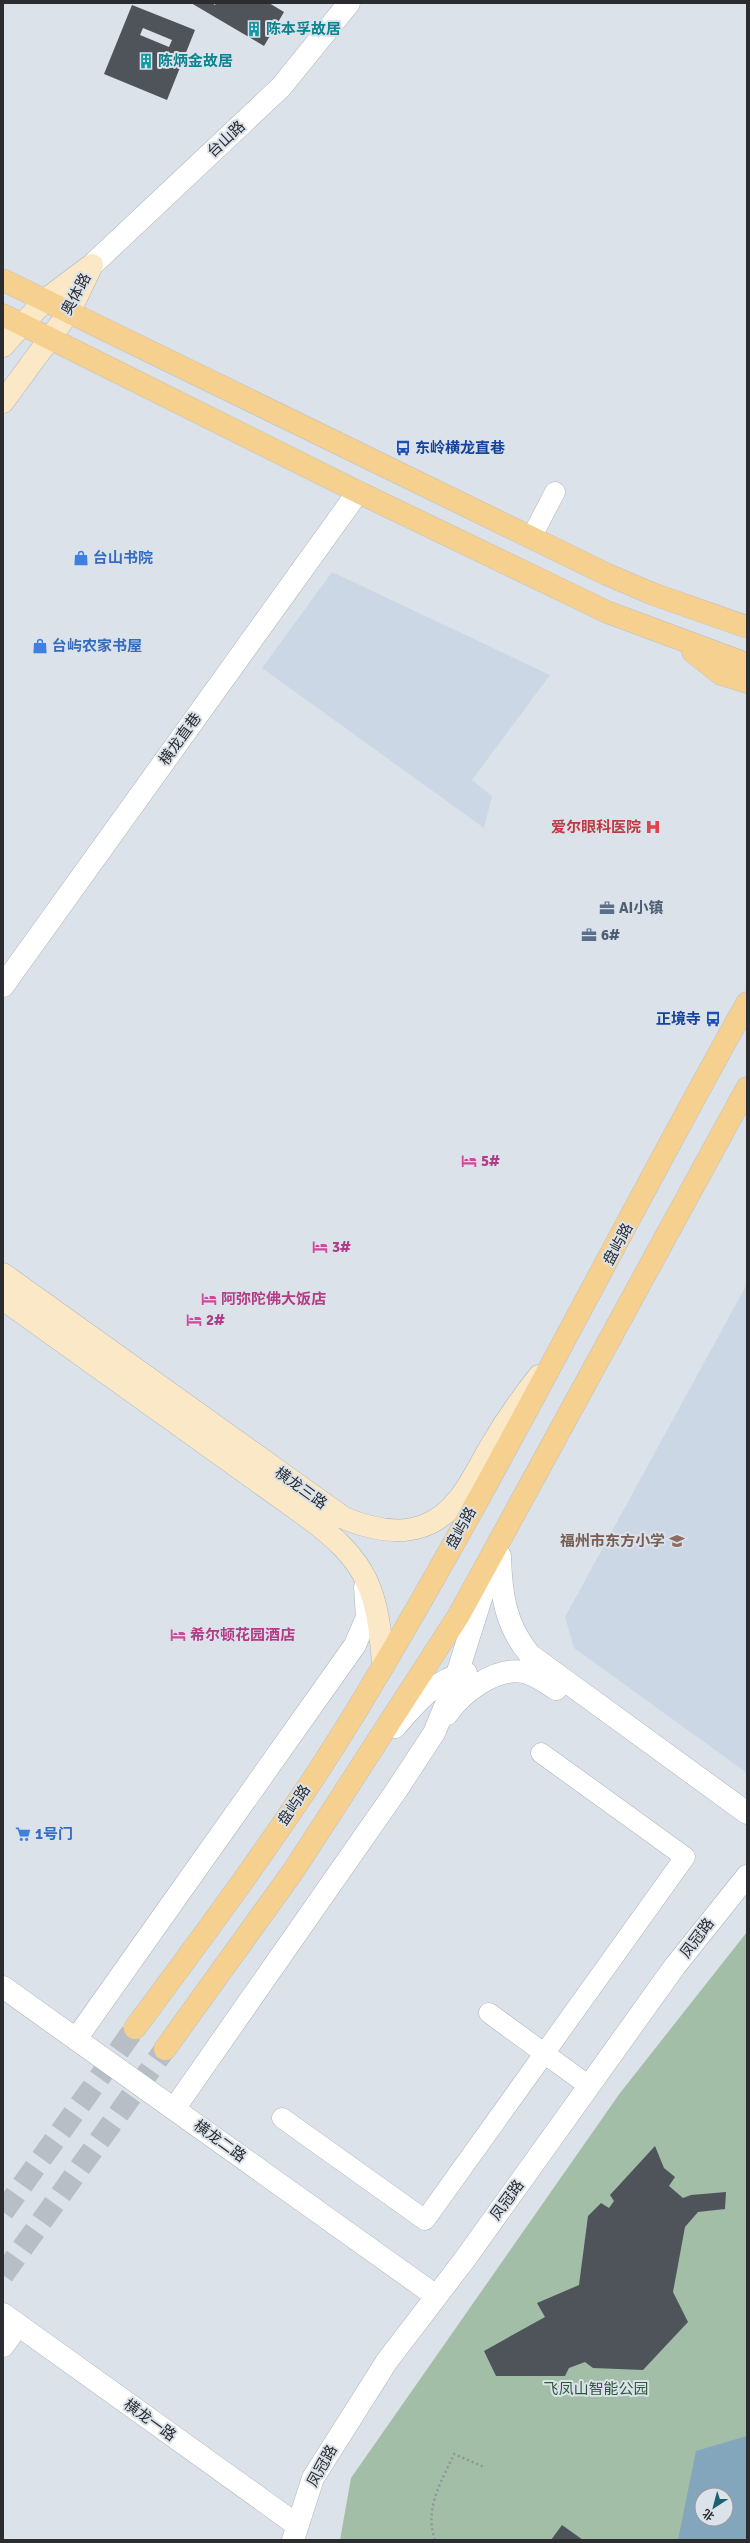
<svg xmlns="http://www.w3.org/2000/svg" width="750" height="2543" font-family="Signika,'Noto Sans SC',sans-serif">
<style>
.built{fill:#ccd7e5}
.green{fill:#a2bea6;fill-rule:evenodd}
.water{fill:#83a6bd;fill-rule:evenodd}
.building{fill:#4f545b;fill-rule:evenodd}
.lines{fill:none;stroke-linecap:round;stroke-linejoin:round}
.primary-tunnel{stroke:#b8bec5;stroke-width:22;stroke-dasharray:22 11;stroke-linecap:butt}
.minor-casing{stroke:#adb3ba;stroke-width:21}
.tertiary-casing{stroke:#adb3ba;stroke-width:23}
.secondary-casing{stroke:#adb3ba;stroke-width:23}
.primary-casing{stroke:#bfc0c1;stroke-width:23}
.path{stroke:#90959a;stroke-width:2.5;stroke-dasharray:2 3;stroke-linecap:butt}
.minor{stroke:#fff;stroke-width:20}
.tertiary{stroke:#fff;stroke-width:22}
.secondary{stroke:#fae8c7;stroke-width:22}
.primary{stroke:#f6d08f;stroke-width:22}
.labels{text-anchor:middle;stroke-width:4;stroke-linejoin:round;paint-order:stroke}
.culture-label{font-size:15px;font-weight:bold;fill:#0d838f;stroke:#dbe2ea;text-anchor:start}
.street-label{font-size:15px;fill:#2a2c2f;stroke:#dbe2ea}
.transit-label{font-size:15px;font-weight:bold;fill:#164399;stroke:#dbe2ea;text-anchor:start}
.shop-label{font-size:15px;font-weight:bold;fill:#366cbe;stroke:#dbe2ea;text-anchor:start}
.health-label{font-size:15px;font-weight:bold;fill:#be3a42;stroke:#dbe2ea;text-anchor:end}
.service-label{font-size:15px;font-weight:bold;fill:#4e5e75;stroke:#dbe2ea;text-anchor:start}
.hotel-label{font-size:15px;font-weight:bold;fill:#b23c85;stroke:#dbe2ea;text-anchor:start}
.education-label{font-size:15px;font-weight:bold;fill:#785e54;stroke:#dbe2ea;text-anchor:end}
.park-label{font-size:15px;fill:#2b5c37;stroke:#dbe2ea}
</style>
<rect width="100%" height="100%" fill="#dbe2ea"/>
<path class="built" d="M332 572 550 675 472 780 492 796 484 828 262 668Z
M747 1284V1773L574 1648 565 1617Z"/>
<path class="green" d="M747 1932V2540H340L351 2478 620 2093ZM702 2495H726V2519H702Z"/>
<path class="water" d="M747 2436V2540H678L696 2451ZM702 2495H726V2519H702Z"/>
<path class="building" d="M191 3H212L215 5 216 3H269L284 12 264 46Z
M132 5 195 30 167 100 104 74ZM143 28 172 40 169 47 140 35Z
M655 2146 664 2168 675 2177 669 2186 683 2198 691 2195 726 2192 725 2209 698 2212 685 2227 673 2292 688 2322 643 2370 593 2368 585 2362 569 2368 565 2376H496L484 2351 545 2317 537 2303 579 2285 588 2216 601 2203 609 2208 614 2201 610 2195Z
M562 2525 583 2540H551Z"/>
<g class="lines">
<path class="primary-tunnel" d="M3 2212 135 2028
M3 2275 165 2049"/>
<g class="minor-casing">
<path id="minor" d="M531 538 555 492
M489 2013 589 2086
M282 2118 425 2220 685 1857 541 1753"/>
</g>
<g class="tertiary-casing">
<path id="tertiary" d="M92 265 281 87 349 3
M3 986 358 492
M500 1556C501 1594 505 1625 530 1655L747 1813
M447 1714C462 1693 495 1667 523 1672 535 1674 546 1683 556 1689
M395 1727C416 1703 434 1680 466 1673
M3 1987 436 2296
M76 2039 355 1645 367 1617 365 1587
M174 2109 396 1791 434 1733 452 1690 491 1567
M3 2314 297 2525
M3 2346 18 2325
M293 2540 313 2478 387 2361 465 2259 675 1966 747 1876"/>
</g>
<g class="secondary-casing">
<path id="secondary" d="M3 346 45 300 89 267
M3 402 70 311 92 265
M3 1274 344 1518C385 1535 426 1539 457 1501 470 1486 479 1466 489 1449 504 1423 520 1400 539 1376
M3 1299 306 1516C368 1561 378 1590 383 1665"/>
</g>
<g class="primary-casing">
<path id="primary" d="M3 280 606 574 653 594 747 627
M3 315 358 492 607 612 747 664
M693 652 721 674 747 682
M135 2028C210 1927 286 1825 352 1718 494 1485 614 1240 747 1003
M165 2049 294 1870 459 1615 747 1088"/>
</g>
<path class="path" d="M435 2540C424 2509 441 2482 454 2454L484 2467"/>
<use href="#minor" class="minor"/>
<use href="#tertiary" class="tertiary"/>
<use href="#secondary" class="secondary"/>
<use href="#primary" class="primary"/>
</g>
<defs>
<g id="building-bare" transform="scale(1.2)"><path d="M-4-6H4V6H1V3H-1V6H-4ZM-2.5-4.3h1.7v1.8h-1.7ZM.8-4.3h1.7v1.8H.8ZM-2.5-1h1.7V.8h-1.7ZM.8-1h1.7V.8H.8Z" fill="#0f9aa8" stroke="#dbe2ea" stroke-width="2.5" paint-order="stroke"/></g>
<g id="bus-bare" transform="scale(1.2)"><path d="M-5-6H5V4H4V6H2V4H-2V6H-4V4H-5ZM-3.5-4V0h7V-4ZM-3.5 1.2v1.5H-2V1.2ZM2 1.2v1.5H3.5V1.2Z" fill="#1a4fb4" stroke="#dbe2ea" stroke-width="2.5" paint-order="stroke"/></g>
<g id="shop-bare" transform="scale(1.2)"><path d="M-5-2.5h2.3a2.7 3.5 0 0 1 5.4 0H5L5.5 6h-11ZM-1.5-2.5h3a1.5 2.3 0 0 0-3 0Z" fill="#3f7fe0" stroke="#dbe2ea" stroke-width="2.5" paint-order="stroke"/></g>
<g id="hospital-bare" transform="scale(1.2)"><path d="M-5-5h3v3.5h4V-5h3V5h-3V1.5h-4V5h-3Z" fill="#e0444e" stroke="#dbe2ea" stroke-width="2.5" paint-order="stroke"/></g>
<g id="office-bare" transform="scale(1.2)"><path d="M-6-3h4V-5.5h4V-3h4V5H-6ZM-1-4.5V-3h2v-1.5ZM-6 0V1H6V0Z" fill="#5c6f8a" stroke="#dbe2ea" stroke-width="2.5" paint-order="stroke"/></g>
<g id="hotel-bare" transform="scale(1.2)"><path d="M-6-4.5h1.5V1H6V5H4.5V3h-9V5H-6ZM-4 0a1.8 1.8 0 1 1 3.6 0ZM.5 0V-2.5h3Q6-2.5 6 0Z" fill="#d1479c" stroke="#dbe2ea" stroke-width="2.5" paint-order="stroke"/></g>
<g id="school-bare" transform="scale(1.2)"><path d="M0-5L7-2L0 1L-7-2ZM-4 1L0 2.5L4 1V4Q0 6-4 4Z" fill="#8d6e63" stroke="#dbe2ea" stroke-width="2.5" paint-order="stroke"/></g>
<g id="supermarket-bare" transform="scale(1.2)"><path d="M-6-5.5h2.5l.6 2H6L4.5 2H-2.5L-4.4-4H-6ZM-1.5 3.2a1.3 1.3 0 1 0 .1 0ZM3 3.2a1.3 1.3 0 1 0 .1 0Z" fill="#3f7fe0" stroke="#dbe2ea" stroke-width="2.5" paint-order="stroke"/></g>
</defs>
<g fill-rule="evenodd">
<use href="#building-bare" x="254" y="29"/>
<use href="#building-bare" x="146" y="61"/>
<use href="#bus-bare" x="403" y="448"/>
<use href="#shop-bare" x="81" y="558"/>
<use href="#shop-bare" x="40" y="646"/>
<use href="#hospital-bare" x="653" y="827"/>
<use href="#office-bare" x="607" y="908"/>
<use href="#office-bare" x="589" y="935"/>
<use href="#bus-bare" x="713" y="1019"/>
<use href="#hotel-bare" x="469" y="1161"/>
<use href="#hotel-bare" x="320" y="1247"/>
<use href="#hotel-bare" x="209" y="1299"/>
<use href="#hotel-bare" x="194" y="1320"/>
<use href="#school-bare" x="677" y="1541"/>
<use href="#hotel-bare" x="178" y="1635"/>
<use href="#supermarket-bare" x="23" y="1834"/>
</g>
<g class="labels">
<g class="culture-label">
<text x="266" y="34">陈本孚故居</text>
<text x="158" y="66">陈炳金故居</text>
</g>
<g class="street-label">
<text transform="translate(226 139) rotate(-43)" y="5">台山路</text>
<text transform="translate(76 294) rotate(-62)" y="5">奥体路</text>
<text transform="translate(180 739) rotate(-54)" y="5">横龙直巷</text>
<text transform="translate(618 1244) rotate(-62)" y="5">盘屿路</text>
<text transform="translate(301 1488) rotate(36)" y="5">横龙三路</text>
<text transform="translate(461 1528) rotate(-61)" y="5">盘屿路</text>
<text transform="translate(294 1805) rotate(-56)" y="5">盘屿路</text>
<text transform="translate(697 1938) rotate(-53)" y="5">凤冠路</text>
<text transform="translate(220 2141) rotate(36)" y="5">横龙二路</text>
<text transform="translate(507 2200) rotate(-54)" y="5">凤冠路</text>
<text transform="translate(150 2420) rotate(36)" y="5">横龙一路</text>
<text transform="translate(322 2466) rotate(-61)" y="5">凤冠路</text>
</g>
<g class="transit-label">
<text x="415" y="453">东岭横龙直巷</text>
<text x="701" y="1024" text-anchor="end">正境寺</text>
</g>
<g class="shop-label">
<text x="93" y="563">台山书院</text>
<text x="52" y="651">台屿农家书屋</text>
<text x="35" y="1839">1号门</text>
</g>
<g class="health-label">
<text x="641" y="832">爱尔眼科医院</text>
</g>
<g class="service-label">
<text x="619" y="913">AI小镇</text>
<text x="601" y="940">6#</text>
</g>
<g class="hotel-label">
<text x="481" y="1166">5#</text>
<text x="332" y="1252">3#</text>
<text x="221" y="1304">阿弥陀佛大饭店</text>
<text x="206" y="1325">2#</text>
<text x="190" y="1640">希尔顿花园酒店</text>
</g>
<g class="education-label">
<text x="665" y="1546">福州市东方小学</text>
</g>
<g class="park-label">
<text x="596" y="2394">飞凤山智能公园</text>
</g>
</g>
<rect width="750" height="2543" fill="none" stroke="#2a2c2f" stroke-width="8"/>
<g transform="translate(714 2507) rotate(216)"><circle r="19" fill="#dbe2ea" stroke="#94999f"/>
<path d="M0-3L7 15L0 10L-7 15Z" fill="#1a6171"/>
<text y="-6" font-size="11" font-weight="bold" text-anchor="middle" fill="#2a2c2f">北</text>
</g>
</svg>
